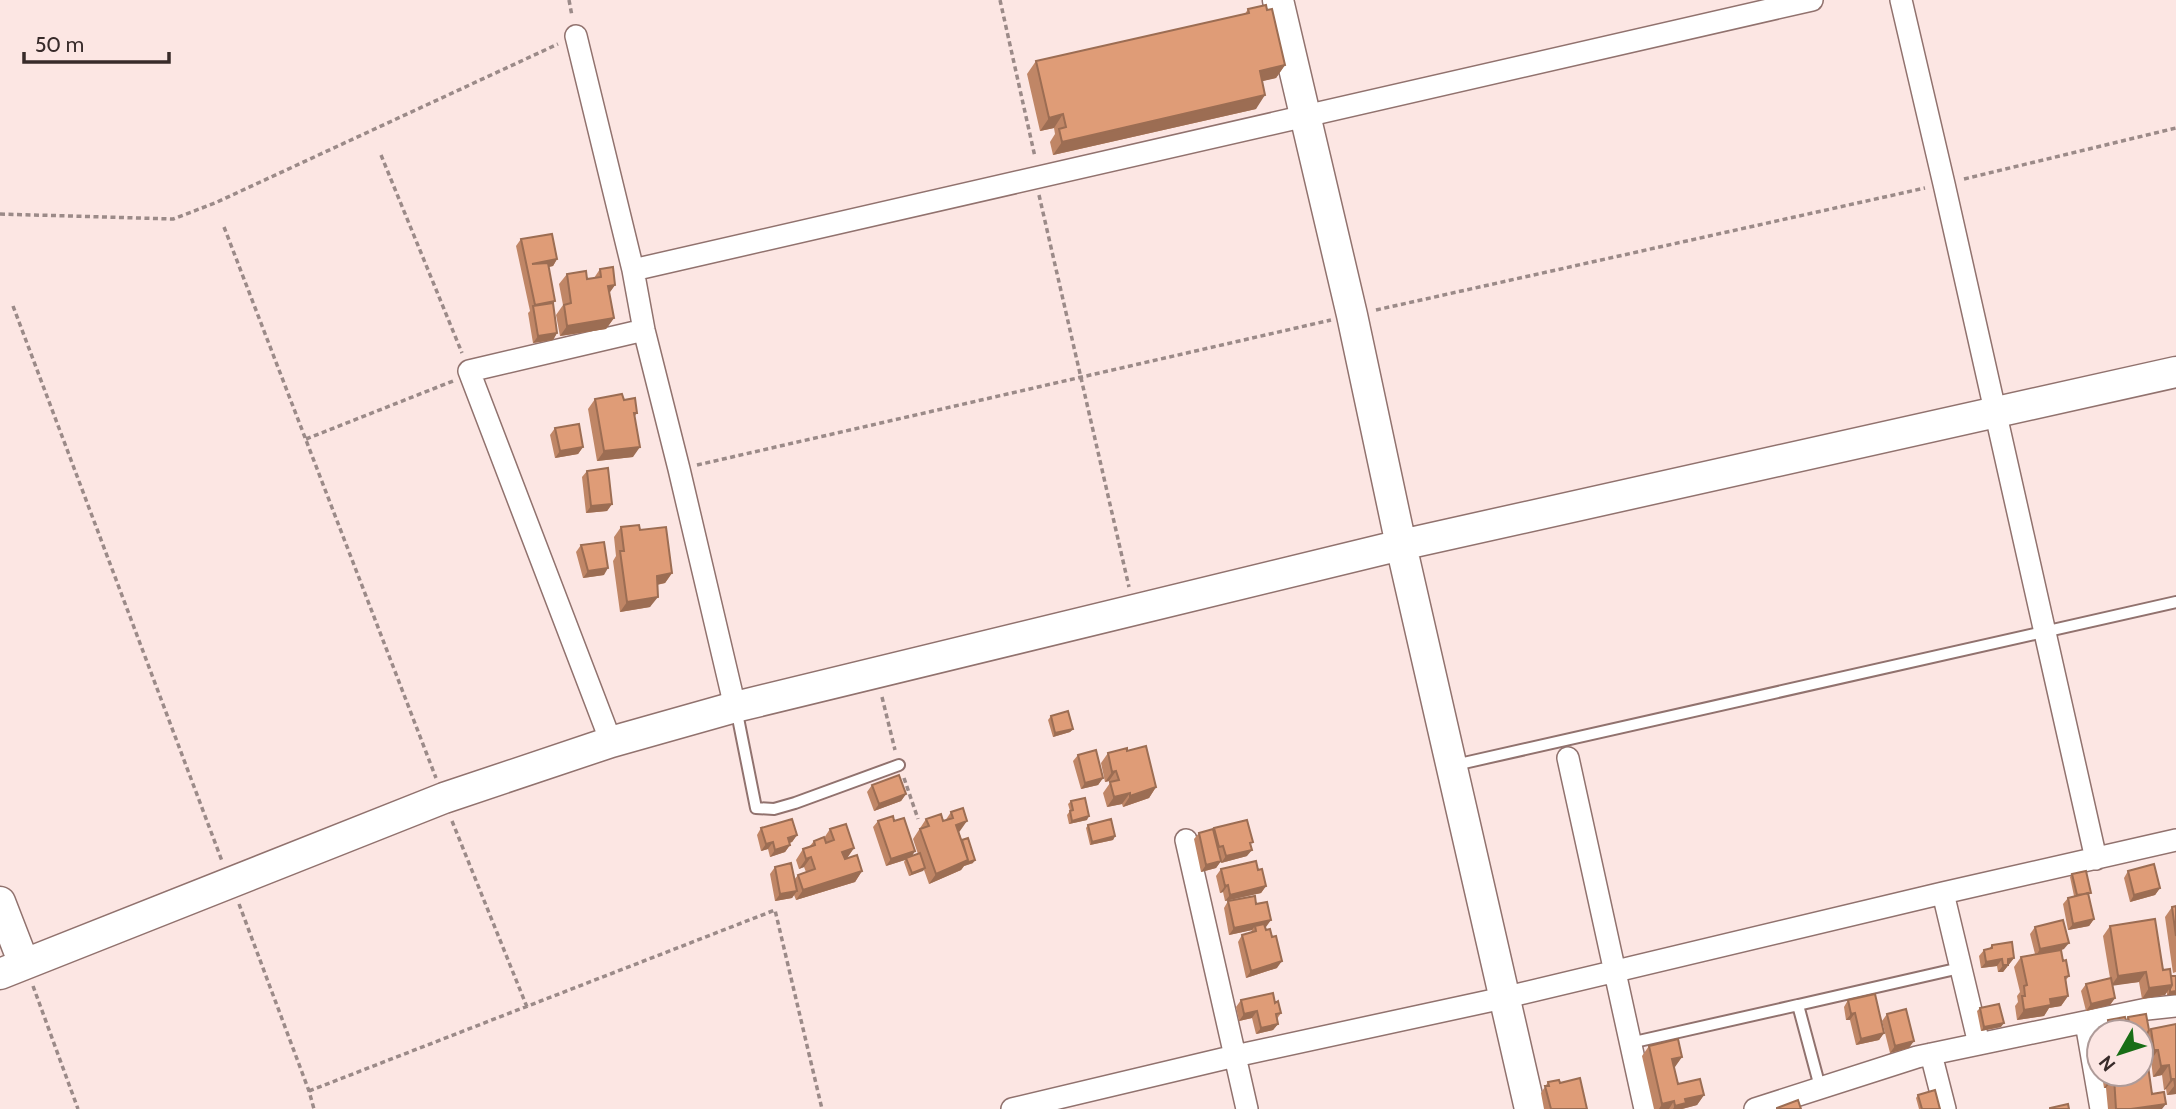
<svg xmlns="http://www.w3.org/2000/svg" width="2176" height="1109" font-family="Cabin,sans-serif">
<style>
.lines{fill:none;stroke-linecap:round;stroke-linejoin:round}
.lane-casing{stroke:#91726e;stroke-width:14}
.street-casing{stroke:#91726e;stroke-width:24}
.secondary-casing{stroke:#91726e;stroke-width:33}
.path{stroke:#9b8a88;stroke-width:3.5;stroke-dasharray:5 3.5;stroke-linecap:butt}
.lane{stroke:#fff;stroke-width:10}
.street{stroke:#fff;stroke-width:21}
.secondary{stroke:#fff;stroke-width:30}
.wall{fill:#c08666}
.shaded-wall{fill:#9c6d53}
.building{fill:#df9c77;stroke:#9c6d53;stroke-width:2}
</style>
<rect width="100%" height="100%" fill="#fce6e3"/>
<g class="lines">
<g class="lane-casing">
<path id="lane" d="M736 708 756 808 774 809 795 803 899 765
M1455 765 2176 602
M1630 1043 1798 1005
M1820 1087 1798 1005 1960 968"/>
</g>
<g class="street-casing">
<path id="street" d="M1901 0 1944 184 2096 859
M576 36 633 270 644 330 679 469 735 707
M633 270 1812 0
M611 742 469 371 644 330
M1568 758 1645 1109
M1186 840 1247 1109
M1943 893 1979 1044
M2086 1023 2101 1109
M1931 1054 1945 1109
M1012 1109 1235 1056 1503 998 1943 893 2176 840
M1755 1109 1917 1057 2147 1009 2176 1006"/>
</g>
<g class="secondary-casing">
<path id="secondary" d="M1278 0 1352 315 1401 545 1530 1109
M0 902 24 964
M0 974 444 798 611 742 735 707 1401 545 2176 372"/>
</g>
<path class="path" d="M569 0 572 16
M1000 0 1035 157
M381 155 462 353
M1964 179 2176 128
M1039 195 1129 587
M0 214 173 219 215 203 558 44
M224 227 436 778
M13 306 222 861
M1376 310 1925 188
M306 439 453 381
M697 465 1331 320
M882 697 895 750
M904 778 918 819
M452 821 527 1007
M239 904 309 1091 314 1109
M33 986 78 1109
M309 1091 775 910 822 1109"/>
<use href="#lane" class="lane"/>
<use href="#street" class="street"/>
<use href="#secondary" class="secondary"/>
</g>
<path class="wall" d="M1248 9 1285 65 1276 78 1262 81 1256 109 1053 155 1050 142 1055 134 1054 128 1040 131 1027 74 1036 61 1245 14Z
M521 239 557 259 553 266 549 267 553 305 557 333 553 340 533 343 528 313 530 311 516 246Z
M600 269 615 285 609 293 614 318 606 329 560 336 556 315 563 305 559 284 567 274 587 279 594 278Z
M595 399 624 400 637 413 635 416 633 457 597 461 588 409Z
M555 428 583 447 578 454 555 458 550 435Z
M587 471 612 504 607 511 586 513 582 477Z
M621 527 672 573 665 583 657 585 650 607 620 612 613 561 616 556 614 537Z
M581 545 604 575 583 578 576 552Z
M1051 716 1073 729 1070 732 1053 737 1048 720Z
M1127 751 1156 787 1149 798 1123 807 1122 804 1107 807 1103 793 1110 783 1109 781 1105 782 1101 763 1108 753Z
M1078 755 1103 778 1098 785 1081 789 1073 761Z
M872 785 906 794 901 801 874 811 867 792Z
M1071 801 1087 820 1069 824 1067 815 1070 811 1068 804Z
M951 812 960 831 959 832 962 840 973 863 964 866 961 870 929 884 924 870 909 876 904 862 905 860 886 866 873 827 878 821H894L912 856 918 854 913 839 926 819 943 821H945Z
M1088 825 1115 836 1113 840 1090 845 1086 828Z
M761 828 797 835 792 842 789 843 790 845 785 852 770 857 768 849 761 851 757 835Z
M1214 828 1247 856 1221 863 1219 855 1221 861 1216 868 1201 872 1194 839 1199 833 1213 830Z
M830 829 854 848 847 858 862 871 855 882 796 900 794 895 792 898 775 901 770 874 775 867 794 880 798 875 806 872 804 867 799 869 796 860 803 849 809 847 814 841 824 838Z
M1221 869 1266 886 1261 893 1225 901 1223 892 1220 893 1216 876Z
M2128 871 2160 888 2155 895 2130 902 2124 878Z
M2072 874 2089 896 2094 919 2089 926 2068 930 2063 904 2068 898 2074 896 2070 877Z
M1228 901 1256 904 1266 927H1265L1277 968 1246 978 1238 942 1242 935 1250 933 1252 930 1229 935 1224 908Z
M2176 906V972L2173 973 2165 917 2172 907Z
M2110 926 2171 976 2176 995H2167V992L2165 995 2142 999 2139 982 2112 985 2115 998 2110 1005 2086 1011 2081 991 2086 984 2110 978 2103 936Z
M2035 927 2064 949 2061 950 2063 961 2069 976 2066 980 2068 996 2061 1006 2049 1008 2044 1016 2017 1020 2015 1006 2018 1002 2017 996 2020 992 2014 967 2021 957 2035 954 2030 934Z
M1992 945 2014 958 2003 972H1998L1997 966 1981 968 1979 956 1984 950 1989 949Z
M1241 1000 1275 1003 1281 1013 1277 1019 1278 1024 1273 1030 1256 1034 1252 1018 1239 1021 1236 1007Z
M1848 1000 1884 1033 1879 1040 1856 1045 1850 1020H1846L1844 1007Z
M1980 1008 2001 1027 1981 1031 1977 1011Z
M1887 1014 1909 1048 1890 1053 1882 1021Z
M2128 1017 2149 1030 2151 1029 2176 1024V1094L2167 1095 2166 1089 2164 1090 2162 1075 2153 1077 2151 1060 2147 1061 2144 1039 2145 1037 2141 1038V1032H2099V1049L2096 1034 2100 1027H2104L2108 1020H2126Z
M1649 1046 1682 1057 1674 1067 1678 1084 1704 1095 1697 1105 1682 1109H1654L1642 1056Z
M2104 1074H2141L2162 1109H2108L2106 1088H2104L2102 1076Z
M1548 1082 1560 1083 1587 1109H1544L1541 1093Z
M1918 1095 1940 1109H1919L1916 1098Z"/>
<path class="shaded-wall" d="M1285 65 1276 78 1250 84 1260 71Z
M1265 95 1256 109 1053 155 1062 142Z
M1063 114 1054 128 1040 131 1049 118Z
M557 259 553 266 527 271 532 264Z
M615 285 608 295V286Z
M614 318 606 329 560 336 567 326Z
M557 333 553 340 533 343 538 336Z
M583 447 578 454 555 458 560 451Z
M640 447 633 457 597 461 604 451Z
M612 504 607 511 586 513 591 506Z
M608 568 604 575 583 578 588 571Z
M672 573 665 583 650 586 657 576Z
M658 597 650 607 620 612 627 602Z
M1073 729 1070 732 1053 737 1055 733Z
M1116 771 1109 781 1105 782 1112 772Z
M1103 778 1098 785 1081 789 1085 783Z
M1156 787 1149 798 1123 807 1130 796Z
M1130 793 1122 804 1107 807 1114 797Z
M906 794 901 801 874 811 879 804Z
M1089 816 1087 820 1069 824 1072 821Z
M967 821 960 831 949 835 956 825Z
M797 835 792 842 783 845 788 838Z
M1115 836 1113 840 1090 845 1092 842Z
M773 842 768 849 761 851 766 844Z
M790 845 785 852 770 857 775 850Z
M854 848 847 858 835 862 842 852Z
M1252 850 1247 856 1221 863 1226 856Z
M915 851 911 858 886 866 891 859Z
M811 857 804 867 799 869 806 859Z
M968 860H975L973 863 964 866 961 870 929 884 936 874Z
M1221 861 1216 868 1201 872 1206 865Z
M925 868 923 871 909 876 912 873Z
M862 871 855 882 796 900 803 890Z
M1228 885 1223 892 1220 893 1225 886Z
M1266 886 1261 893 1225 901 1230 895Z
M2160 888 2155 895 2130 902 2134 895Z
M797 891 792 898 775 901 780 894Z
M2094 919 2089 926 2068 930 2073 924Z
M1271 920 1266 927 1256 929 1255 926 1252 930 1229 935 1234 928Z
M2069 943 2064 949 2036 956 2040 949Z
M2014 958 2003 972H1998L2008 959Z
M2002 959 1997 966 1981 968 1986 962Z
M1282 961 1277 968 1246 978 1251 971Z
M2146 972 2139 982 2111 986 2118 976Z
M2172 985 2165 995 2142 999 2149 988Z
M2176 991V995H2167L2170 992Z
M2068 996 2061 1006 2049 1008 2044 1016 2017 1020 2024 1010 2050 999Z
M2115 998 2110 1005 2086 1011 2091 1004Z
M1257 1011 1252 1018 1239 1021 1244 1014Z
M1855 1013 1850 1020H1846L1851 1014Z
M2004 1023 2001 1027 1981 1031 1984 1027Z
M1278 1024 1273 1030 1256 1034 1261 1028Z
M1884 1033 1879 1040 1856 1045 1861 1039Z
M1914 1041 1909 1048 1890 1053 1895 1046Z
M2154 1050H2158L2151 1060 2147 1061Z
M1682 1057 1675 1067 1665 1069 1672 1059Z
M2169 1065 2162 1075 2153 1077 2161 1066Z
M2114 1077 2106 1088H2104L2111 1078Z
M2171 1079H2174L2166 1089 2164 1090Z
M2175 1085H2176V1094L2167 1095Z
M1704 1095 1697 1105 1682 1109H1673L1675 1106 1685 1099Z
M1674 1101 1669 1109H1659L1662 1104Z
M2166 1104 2162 1109H2131Z"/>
<path class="building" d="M1266 5 1267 10 1272 9 1285 65 1260 71 1265 95 1062 142 1059 129 1066 127 1063 114 1049 118 1036 61 1249 13 1248 9Z
M552 234 557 259 532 264 548 263 555 301 535 305 521 239Z
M613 267 615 285 608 286 614 318 567 326 564 305 571 303 567 274 586 271 587 279 601 277 600 269Z
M553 303 557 333 538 336 533 306Z
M622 394 624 400 635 398 637 413H634L640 447 604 451 595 399Z
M579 424 583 447 560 451 555 428Z
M608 468 612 504 591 506 587 471Z
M639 525 640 530 666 527 672 573 657 576 658 597 627 602 620 551H624L621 527Z
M604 542 608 568 588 571 581 545Z
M1068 711 1073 729 1055 733 1051 716Z
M1146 746 1156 787 1130 796V793L1114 797 1110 782 1119 780 1116 771 1112 772 1108 753 1127 748V751Z
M1096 750 1103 778 1085 783 1078 755Z
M899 775 906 794 879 804 872 785Z
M1085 798 1089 816 1072 821 1070 811 1073 810 1071 801Z
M963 808 967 821 956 825 968 860 936 874 920 829 929 826 926 819 941 814 943 821 953 818 951 812Z
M893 816 894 821 904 818 915 851 891 859 878 821Z
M792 819 797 835 788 838 790 845 775 850 773 842 766 844 761 828Z
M1111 819 1115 836 1092 842 1088 825Z
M1247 820 1253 842 1250 843 1252 850 1226 856 1223 846 1219 847 1214 828Z
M846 824 854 848 842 852 845 859 857 855 862 871 803 890 798 875 815 869 811 857 806 859 803 849 815 845 814 841 824 837 826 843 834 840 830 829Z
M1213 829 1221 861 1206 865 1199 833Z
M968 838 975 860 966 863 968 860 962 840Z
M920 853 925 868 912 873 906 858Z
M1256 861 1258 870 1262 869 1266 886 1230 895 1228 885 1225 886 1221 869Z
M791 863 797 891 780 894 775 867Z
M2154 864 2160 888 2134 895 2128 871Z
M2086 871 2091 893 2077 895 2072 874Z
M2088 893 2094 919 2073 924 2068 898Z
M1255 896 1256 904 1267 902 1271 920 1234 928 1228 901Z
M2176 906V936L2172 907Z
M2155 919 2163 970 2170 969 2172 985 2149 988 2146 972 2118 976 2110 926Z
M2063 920 2069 943 2040 949 2035 927Z
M1264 924 1266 930 1270 929 1272 937 1276 936 1282 961 1251 971 1242 935 1256 931 1255 926Z
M2012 942 2014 958 2008 959V965H2003L2002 959 1986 962 1984 950 1992 948V945Z
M2061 950 2063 961 2066 960 2069 976 2065 977 2068 996 2050 999 2051 1005 2024 1010 2022 996H2025L2024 986 2027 985 2021 957Z
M2171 976H2176V991L2170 992V989L2172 985Z
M2111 978 2115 998 2091 1004 2086 984Z
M1273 993 1275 1003 1278 1001 1281 1013 1276 1014 1278 1024 1261 1028 1257 1011 1244 1014 1241 1000Z
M1875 994 1884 1033 1861 1039 1855 1013 1851 1014 1848 1000Z
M1999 1004 2004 1023 1984 1027 1980 1008Z
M1906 1009 1914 1041 1895 1046 1887 1014Z
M2146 1014 2149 1030 2147 1034 2141 1035V1032H2131L2128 1017Z
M2125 1017 2130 1032H2102L2100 1027 2109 1025 2108 1020Z
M2176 1024V1085H2175L2174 1079H2171L2169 1065 2161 1066 2158 1050H2154L2151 1029Z
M1678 1039 1682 1057 1672 1059 1678 1084 1700 1079 1704 1095 1685 1099 1686 1103 1675 1106 1674 1101 1662 1104 1649 1046Z
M2148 1066 2152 1094 2164 1092 2166 1104 2131 1109H2116L2114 1077 2111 1078V1074H2141V1067Z
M1580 1078 1587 1109H1551L1545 1086H1549L1548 1082 1559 1080 1560 1083Z
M1935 1090 1940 1109H1922L1918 1095Z
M1798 1100 1801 1109H1777V1108Z
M2068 1104 2069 1109H2050V1108Z"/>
<g transform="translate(2120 1053) rotate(231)"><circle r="33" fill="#fce6e3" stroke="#ae9b99" stroke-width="2"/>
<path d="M0-5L12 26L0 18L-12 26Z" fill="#196e16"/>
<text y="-10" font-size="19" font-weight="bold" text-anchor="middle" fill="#382b2a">N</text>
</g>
<path d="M24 52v10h145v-10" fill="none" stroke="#382b2a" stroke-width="3.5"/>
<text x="35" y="52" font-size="21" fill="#382b2a" stroke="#fce6e3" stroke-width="5" paint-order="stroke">50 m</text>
</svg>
